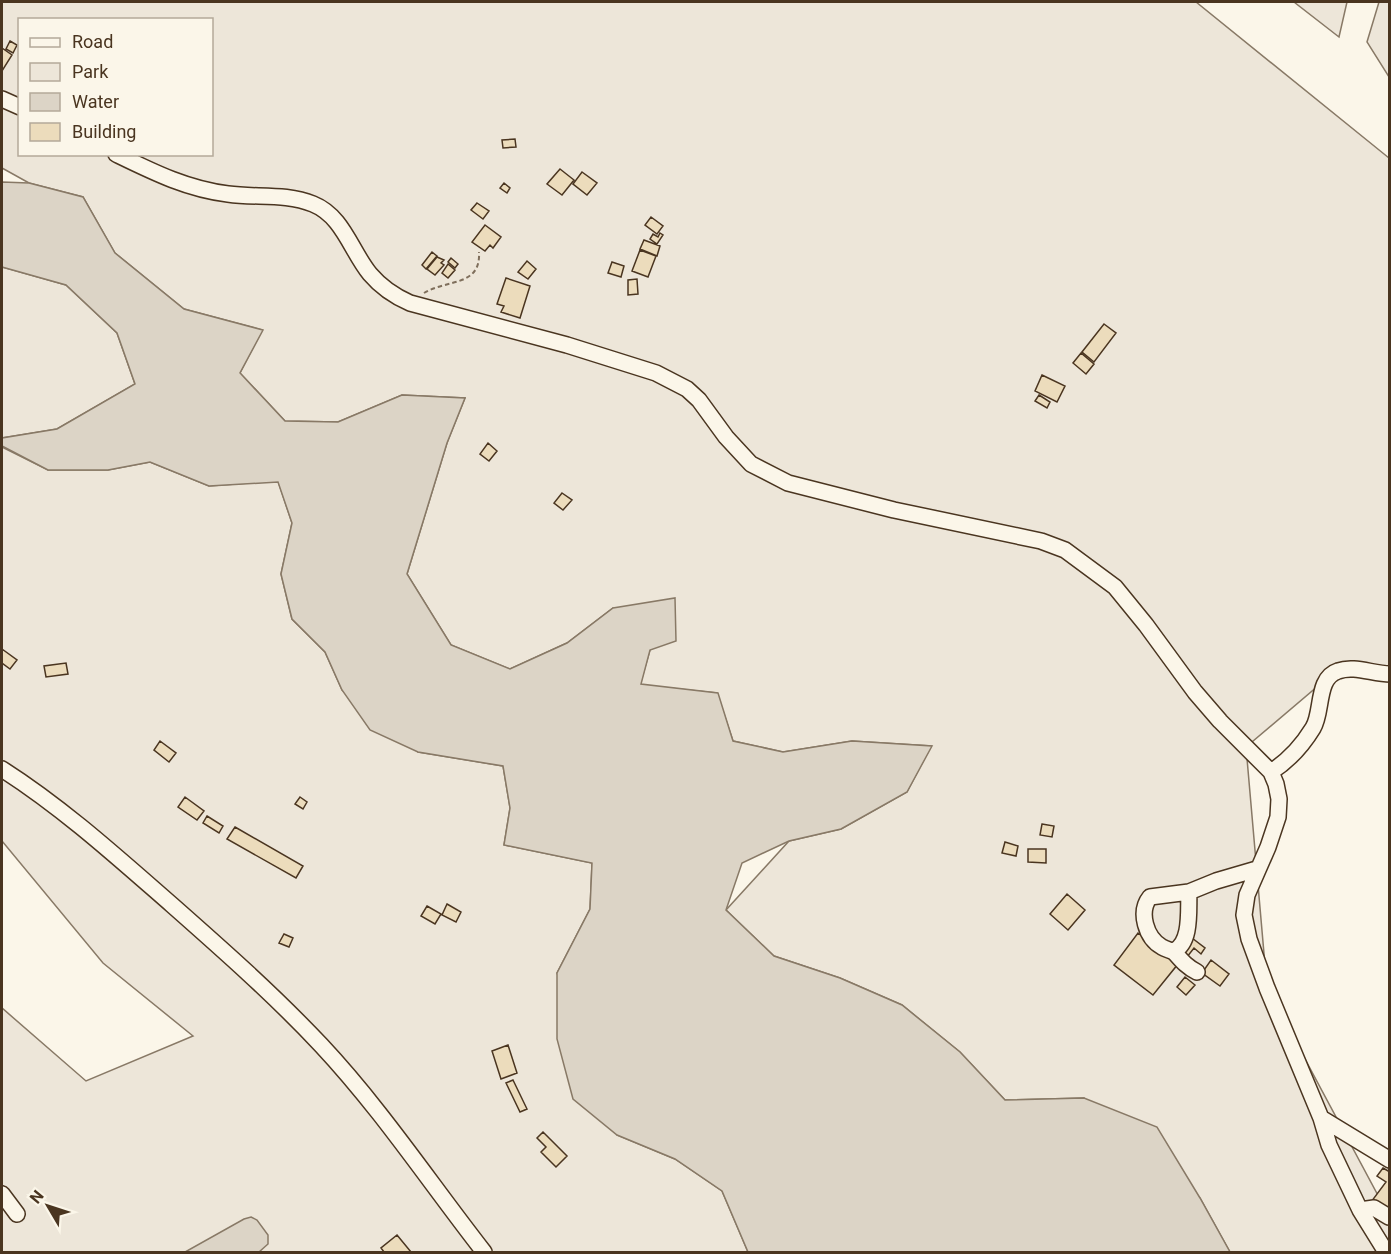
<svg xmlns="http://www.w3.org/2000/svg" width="1391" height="1254" font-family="Roboto,sans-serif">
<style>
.green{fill:#ede6d9;stroke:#887966;stroke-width:1.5;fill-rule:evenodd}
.water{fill:#dcd4c6;stroke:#887966;stroke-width:1.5}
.building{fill:#ecdcbc;stroke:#4a3520;stroke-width:1.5}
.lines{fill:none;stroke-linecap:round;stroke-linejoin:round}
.minor-casing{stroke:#4a3520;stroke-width:18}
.path{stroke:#7f6f5c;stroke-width:2;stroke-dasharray:4.5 3;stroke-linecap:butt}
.minor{stroke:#fbf6e9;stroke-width:15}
</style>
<rect width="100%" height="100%" fill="#fbf6e9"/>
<path class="green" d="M2 2H1196L1389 158V671L1331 675 1246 747 1267 988 1389 1216V1252H1230L1200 1198 1084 1098 1005 1100 960 1052 902 1005 840 978 774 956 726 910 789 841 841 829 907 792 931 746 852 741 783 752 733 741 717 693 640 685 650 650 613 608 567 643 510 669 451 645 407 574 447 443 465 398 402 395 338 422 285 421 240 373 262 330 184 309 115 253 83 197 29 183 2 168ZM20 20H212V154H20Z
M1294 2H1347L1339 37Z
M1379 2H1389V77L1367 42Z
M2 267 66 285 117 333 135 384 57 429 2 438Z
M2 447 48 470H108L150 462 209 486 278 481 292 523 281 574 292 619 325 652 342 690 418 752 503 766 510 808 504 845 592 863 590 909 557 973 617 1135 675 1159 722 1191 748 1252H2V1008L86 1081 193 1036 103 963 2 841Z"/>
<path class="water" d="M2 182 29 183 83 197 115 253 184 309 263 330 240 373 285 421 338 422 402 395 465 398 447 443 407 574 451 645 510 669 567 643 613 608 675 598 676 641 650 650 641 684 718 693 733 741 783 752 852 741 932 746 907 792 841 829 789 841 742 863 726 910 774 956 840 978 902 1005 960 1052 1005 1100 1084 1098 1157 1127 1200 1198 1230 1252H748L722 1191 675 1159 617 1135 573 1099 557 1039V973L590 909 592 863 504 845 510 808 503 766 418 752 370 730 342 690 325 652 292 619 281 574 292 523 278 482 209 486 150 462 108 470H48L2 446V438L57 429 135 384 117 333 66 285 2 267Z
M251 1217 257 1220 268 1235V1244L259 1252H185L244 1219Z"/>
<path class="building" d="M10 41 17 45 13 53 6 49Z
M2 48 12 55 2 71Z
M515 139 516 147 503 148 502 140Z
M560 169 574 180 562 195 547 184Z
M582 172 597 183 587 195 573 184Z
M504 183 510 188 507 193 500 188Z
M477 203 489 211 483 219 471 210Z
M651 217 663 226 657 234 645 225Z
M485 225 501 237 493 248 490 245 485 251 472 242Z
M660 233 663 235 657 244 650 239 653 234 658 237Z
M644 240 660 246 657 256 640 249Z
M640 250 656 256 648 277 632 271Z
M432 252 437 256 426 269 422 265Z
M437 257 444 260 441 263 444 265 435 275 427 269Z
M451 258 458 264 455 268 448 262Z
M527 261 536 269 528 279 518 272Z
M612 262 624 266 621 277 608 273Z
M448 264 455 270 448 278 442 273Z
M506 278 530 286 520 318 501 312 504 306 497 304Z
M637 279 638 294 628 295V280Z
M1104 324 1116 333 1094 362 1082 352Z
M1081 353 1094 364 1086 374 1073 363Z
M1042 375 1065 386 1057 402 1035 391Z
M1039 395 1050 402 1047 408 1035 401Z
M488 443 497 451 489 461 480 454Z
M562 493 572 500 563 510 554 503Z
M2 649 17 660 10 669 2 663Z
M66 663 68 674 46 677 44 666Z
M160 741 176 753 169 762 154 750Z
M185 797 204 811 197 820 178 807Z
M300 797 307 802 303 809 295 804Z
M207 816 223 826 219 833 203 823Z
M1042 824 1054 826 1052 837 1040 835Z
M235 827 303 866 296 878 227 839Z
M1005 842 1018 846 1016 856 1002 853Z
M1028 849H1046V863L1028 862Z
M1067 894 1085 910 1068 930 1050 914Z
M447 904 461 912 456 922 442 915Z
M427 906 441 914 435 924 421 916Z
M1138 933 1178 964 1153 995 1114 965Z
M284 934 293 938 289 947 279 943Z
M1192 938 1205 948 1201 954 1194 948 1187 957 1181 952Z
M1211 960 1229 974 1220 986 1202 973Z
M1185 977 1195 985 1186 995 1177 987Z
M508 1045 517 1073 501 1079 492 1051Z
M513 1080 527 1109 520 1112 506 1083Z
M543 1132 567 1156 556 1167 541 1152 546 1147 537 1138Z
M1383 1168 1390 1172V1216L1371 1202 1386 1182 1377 1176Z
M397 1235 411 1252H384L381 1248Z"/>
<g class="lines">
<g class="minor-casing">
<path id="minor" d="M2 99 20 107
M116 154C153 172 187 189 228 194 256 198 286 193 313 204 343 216 351 251 370 274 381 287 394 296 410 303L567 345 656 373 687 389 699 400 726 437 751 464 788 483 894 510 1041 541 1065 550 1115 587 1146 625 1195 692 1220 721 1271 772 1276 784 1279 799 1278 817 1268 847 1247 895 1244 915 1249 939 1267 988 1321 1118 1329 1145 1360 1210 1386 1252
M2 769C63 808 117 857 172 905 223 950 274 995 321 1045 381 1109 430 1183 484 1252
M1271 772C1288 761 1302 746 1313 728 1323 712 1316 678 1338 671 1354 665 1373 674 1390 674
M1174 951C1192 942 1188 910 1189 892
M1197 972C1187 967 1182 961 1175 953 1171 950 1167 950 1162 947 1146 938 1138 912 1150 897L1189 892 1216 881 1257 869
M1321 1118 1390 1160
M2 1194 17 1214
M1360 1210 1374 1208 1389 1217"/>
</g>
<path class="path" d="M424 293C447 279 481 287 479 252"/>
<use href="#minor" class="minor"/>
</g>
<rect width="1391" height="1254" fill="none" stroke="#4a3520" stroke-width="6"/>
<rect x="18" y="18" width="195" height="138" fill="#fbf6e9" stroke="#b4a999" stroke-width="1.5"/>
<rect x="30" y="38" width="30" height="9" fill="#fbf6e9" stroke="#b4a999" stroke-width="1.5"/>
<text x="72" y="48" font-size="18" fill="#4a3520">Road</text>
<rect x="30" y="63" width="30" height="18" fill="#ede6d9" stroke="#b4a999" stroke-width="1.5"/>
<text x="72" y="78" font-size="18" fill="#4a3520">Park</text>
<rect x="30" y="93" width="30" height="18" fill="#dcd4c6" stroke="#b4a999" stroke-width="1.5"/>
<text x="72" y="108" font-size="18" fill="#4a3520">Water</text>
<rect x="30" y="123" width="30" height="18" fill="#ecdcbc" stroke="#b4a999" stroke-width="1.5"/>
<text x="72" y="138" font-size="18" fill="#4a3520">Building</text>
<g transform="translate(48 1206) rotate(309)" stroke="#fbf6e9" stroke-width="4.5" paint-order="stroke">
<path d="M0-4.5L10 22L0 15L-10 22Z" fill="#4a3520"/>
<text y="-9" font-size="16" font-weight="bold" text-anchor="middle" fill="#4a3520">N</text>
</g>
</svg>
